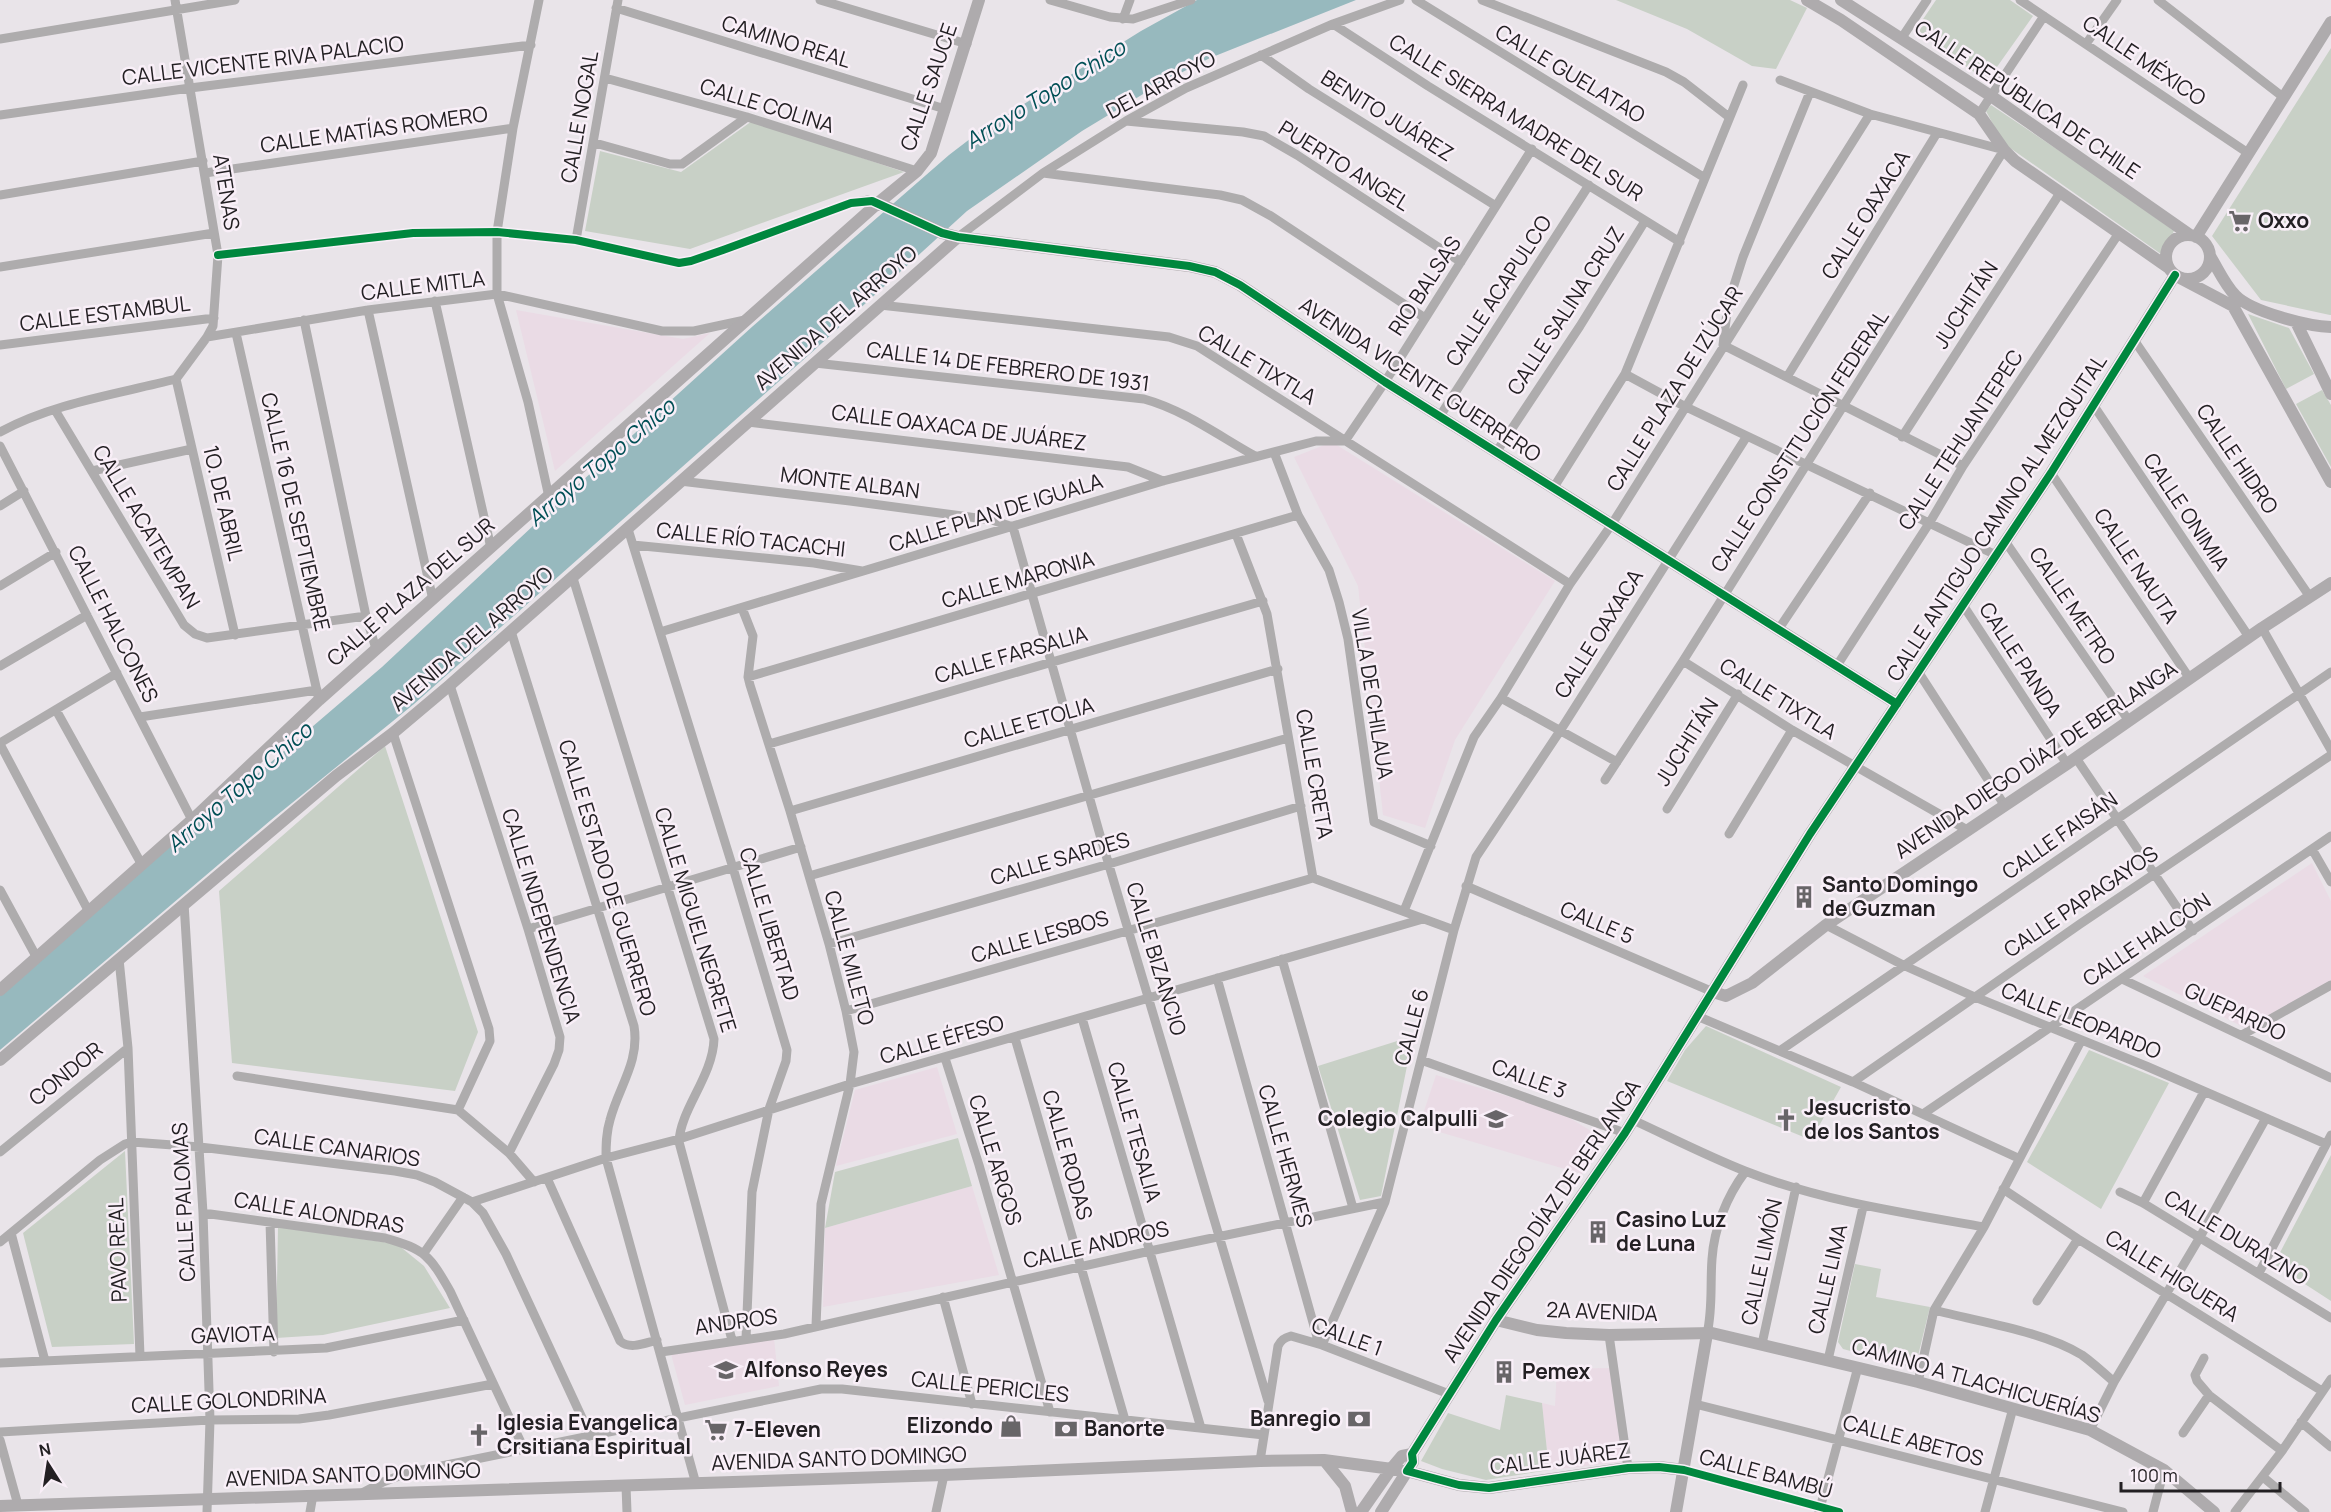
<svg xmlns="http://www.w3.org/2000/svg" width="2331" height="1512" font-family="Manrope,sans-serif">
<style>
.education{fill:#eadbe5}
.green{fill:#c8d0c6}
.water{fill:#97b9be}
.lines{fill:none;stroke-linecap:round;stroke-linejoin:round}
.street{stroke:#aeacad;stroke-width:9}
.secondary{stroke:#aeabad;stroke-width:12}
.cycleway-casing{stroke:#f9eff8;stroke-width:11}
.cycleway{stroke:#00873e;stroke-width:8}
.labels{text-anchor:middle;stroke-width:5;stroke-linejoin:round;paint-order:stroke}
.street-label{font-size:21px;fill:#232023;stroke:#f9eff8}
.poi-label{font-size:21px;font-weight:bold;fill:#232023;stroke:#f9eff8;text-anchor:start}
.water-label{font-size:22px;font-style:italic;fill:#004f55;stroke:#f9eff8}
</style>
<rect width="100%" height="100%" fill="#e9e4e9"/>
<path class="education" d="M516 310 683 339 710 333 555 471Z
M1332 442 1555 581 1455 740 1425 828 1383 815 1358 586 1294 457Z
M2312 863 2331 901V981L2245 1028 2143 976Z
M937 1067 957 1134 836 1166 855 1090Z
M1436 1075 1558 1111 1601 1137 1582 1174 1419 1126Z
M972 1186 999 1275 823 1307 825 1228Z
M774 1338 779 1386 685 1405 671 1354Z
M1610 1368 1623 1462 1549 1470 1542 1403 1555 1406 1557 1369Z"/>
<path class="green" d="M1616 0H1790L1807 8 1776 69 1752 66 1687 29Z
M1936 0H2010L2033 16 1987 81 1915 31Z
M2331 48V315H2330L2261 300 2212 236Z
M1991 105 2097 176 2174 231 2161 254 2003 143 1986 111Z
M752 121 904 172 690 249 585 231 600 151 681 172Z
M2248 314 2289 328 2314 374 2286 389Z
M2322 390 2331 405V467L2296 404Z
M385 746 478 1032 455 1091 232 1063 219 891Z
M1706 1026 1841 1087 1811 1140 1667 1081 1685 1050Z
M1413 1036 1381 1196 1360 1200 1318 1066Z
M2089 1050 2169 1083 2101 1209 2027 1162Z
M958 1138 972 1186 825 1228 835 1172Z
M125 1151 134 1344 52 1347 23 1233Z
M2331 1155V1301L2274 1264Z
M278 1227 397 1244 424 1266 450 1308 323 1335 276 1338Z
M1855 1264 1881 1269 1876 1297 1930 1307 1915 1368 1843 1349 1838 1342Z
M1506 1395 1542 1403 1549 1470 1486 1480 1442 1469 1421 1461 1448 1413 1500 1430Z"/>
<path class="water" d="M1197 0H1356L1210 58 1163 82 1082 131 967 211 811 353 414 704 271 820 0 1050V989L142 865 235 793 382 667 549 511 753 326 949 155 979 132 1141 31Z"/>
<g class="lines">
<path class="street" d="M175 0 218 255 213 326 207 337 176 379
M539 0 513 128 497 232V294L528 402 549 497
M820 0 967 44
M1050 0 1110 17 1133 19 1191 0
M1416 0 1705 178
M1482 0 1666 72 1684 82 1729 117
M2020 0 2248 153
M2158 0 2283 97
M616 8 945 109
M1123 19 1130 0
M1333 24 1428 86 1680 242
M0 39 235 0
M1901 39 1927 0
M2086 44 2117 0
M1261 55 1309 89 1496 206
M605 78 747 117 917 171
M1810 92 1743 257 1728 304 1723 345 1963 466
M1979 114 2044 16
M0 115 190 88 531 45
M1126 121 1243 132 1264 136 1297 155 1461 262
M595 143 670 164H682L747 117
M205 173 513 128
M1043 173 1220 195 1242 200 1271 216 1425 318
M0 195 203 161
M958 237 1043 173 1126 121 1186 88 1333 24 1400 0
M576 240 618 0
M218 255 413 233 497 232 576 240 679 263 691 261 723 250 851 203 868 200 878 203
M0 267 214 233
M435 301 491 548
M880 305 1169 337 1197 346 1570 584
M368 310 433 600
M304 320 366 616 376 649
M236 333 319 700
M207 337 368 310 497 294 662 331H694L745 320
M2134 340 2310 597
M0 345 214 318
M815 363 1144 399C1184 410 1219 436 1255 456
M1625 374 1684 406 1996 555
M1787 377 1937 133
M176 379 235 635
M2094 406 2249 637
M55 410 184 625 195 634 207 638 366 616
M1440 416 1589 185
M748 422 1128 467 1163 481
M0 432C53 403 118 394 176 379
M1902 437 2060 193
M0 446 192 820
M1497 451 1580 326 1645 221
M1274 452 1298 515 1329 570 1339 602 1348 639 1374 822 1431 846
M92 471 192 449
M2051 473 2190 679
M680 481 850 501 992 520 1013 527 1100 835 1268 1401
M1554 487 1625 374 1743 85
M0 506 24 491
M628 529 733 868 787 1050 786 1061 769 1109 752 1192 746 1339
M1236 534 1267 614 1313 878
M2005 541 2129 721
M633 545 814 563 862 571
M573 578 714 1039C713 1076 680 1110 679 1142L732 1340
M0 586 56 552
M1963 605 2067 764
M742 608 753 636 748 677 750 685 790 811 829 944 846 1011 854 1052 850 1084 821 1204 816 1326
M2262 628 2331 750
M1778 630 1870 493
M511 631 634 1026C640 1062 618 1088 610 1120 606 1133 606 1145 606 1158L696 1484
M660 632 1163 481 1316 441H1345L1385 382 1532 149
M1683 661 1792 730 1969 831
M0 666 87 615
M1836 667 1930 522 1963 466 2119 233
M1919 673 2005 806
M748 677 1298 515
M450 685 528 929 560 1037 559 1050 554 1064 509 1153
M1501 698 1617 762
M56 710 142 865
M140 717 317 690
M393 733 489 1029 490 1041 458 1110
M0 743 117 673
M0 744 89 912
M769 744 1263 601
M2076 758 2193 931
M1605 780 1683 661 2004 150 1870 114 1780 80
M1667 809 1738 694
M790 811 1278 669
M1729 834 1792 730
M2312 849 2331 882
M809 876 1288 738
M1313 878 1454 930
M1466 886 1713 992
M0 890 37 958
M184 903 203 1213 210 1420 207 1512
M1404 911 1474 737 1501 698 1570 584 1612 524 1870 114
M1826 925 1905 966 1975 997 2146 1066 2326 1144
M528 929 801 847
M829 944 1109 864 1301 806
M119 959 128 1048 140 1356
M1282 959 1353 1208
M1217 978 1319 1344
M2122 979 2331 1078
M846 1011 1313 878
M1697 1016 1853 1082 2018 1158
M1082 1018 1201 1428
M2242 1035 2331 985
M1015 1038 1125 1420
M1781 1050 2331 672
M945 1058 979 1165 1050 1412
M1421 1060 1625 1133
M237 1076 458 1110 509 1153 534 1182
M1853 1082 2080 924 2331 755
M1923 1114 2331 836
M1633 1120C1670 1137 1707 1156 1745 1171 1821 1201 1904 1213 1984 1227
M0 1152 128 1048
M547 1178 620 1341C630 1350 645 1343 657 1340
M2003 1189 2078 1239 2322 1391
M2120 1192 2143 1203 2331 1318
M472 1202 606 1158 679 1139 850 1084 1423 919
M2143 1203 2204 1092
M203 1213 385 1238C425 1249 430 1256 450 1291L524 1449
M270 1222 274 1352
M11 1233 45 1361
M0 1242 100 1160 125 1144 132 1142 200 1147 395 1171 417 1175 435 1182 472 1202 483 1213 506 1254 590 1435
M424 1253 463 1197
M2259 1273 2331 1135
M943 1297 972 1404
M2037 1301 2078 1239
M1934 1310C1979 1322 2043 1331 2082 1355 2093 1363 2104 1373 2114 1382
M1707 1334C1713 1308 1710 1284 1712 1259 1714 1228 1727 1196 1745 1172
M1609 1335 1628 1468
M1762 1344 1796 1187
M1322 1345 1385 1202 1454 930 1476 857 1560 731 1747 436
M661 1352 784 1334 1150 1251 1385 1202
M2204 1358 2195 1375 2197 1381 2209 1395 2282 1451
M1828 1360 1863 1207
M0 1363 326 1348 464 1320
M1918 1382 1934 1310 1984 1227 2081 1041
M1695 1404 2123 1512
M2301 1422 2331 1447
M2090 1430 2114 1382 2200 1237 2266 1118
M0 1432 210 1420 299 1419 329 1415 493 1384
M2183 1433 2209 1395
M0 1440 18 1505
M1260 1461 1278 1346C1281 1340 1284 1338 1291 1336L1322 1345 1449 1394
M1684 1470 1839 1512
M2263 1477 2305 1512
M626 1486 627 1512
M364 1492 383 1482 407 1473 821 1389H842L1264 1435
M310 1512 313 1495
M936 1512 944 1475
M1819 1512 1858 1367
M1985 1512 2013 1408
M2153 1512 2164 1470
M2235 1512 2282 1451 2331 1379"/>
<path class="secondary" d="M1807 0 1841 20 1979 114 2004 150 2015 161 2169 268
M1841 0 1991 96 2190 235
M878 203 942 233 958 237 1189 266 1215 272 1240 285 1385 382 1897 704
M2166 257a22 22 0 1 1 44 0a22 22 0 1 1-44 0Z
M2196 237 2331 22
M2210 256C2218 269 2225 285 2235 295 2251 312 2308 326 2331 327
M2180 278 2233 306 2331 482
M2296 322 2331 394
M0 990 192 820 319 700 878 203 917 171 931 153 979 0
M1713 992 1726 996 1752 983 1826 925 2067 764 2262 628 2331 583
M0 1060 336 776 393 733 450 685 958 237
M1496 1320 1537 1330 1566 1333 1609 1335 1712 1333 1918 1382 2090 1430 2164 1470 2214 1512
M1324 1460 1345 1486 1352 1512
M0 1506 944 1475 1260 1461 1324 1460 1407 1471 1459 1485 1489 1488 1628 1468 1659 1467 1684 1470
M1361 1512 1391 1469 1402 1456 1412 1454
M1381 1512 1413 1462 1412 1454 1496 1320 1625 1133 1810 834 2051 473 2175 275
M1676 1512 1707 1334"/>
<g class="cycleway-casing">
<path id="cycleway" d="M218 255 413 233 497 232 576 240 679 263 691 261 723 250 851 203 872 201 942 233 958 237 1189 266 1215 272 1240 285 1385 382 1897 704
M1839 1512 1684 1470 1659 1467 1628 1468 1489 1488 1459 1485 1407 1471 1413 1462 1412 1454 1496 1320 1625 1133 1810 834 2051 473 2175 275"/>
</g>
<use href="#cycleway" class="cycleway"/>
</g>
<defs>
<g id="supermarket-bare" transform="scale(1.8)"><path d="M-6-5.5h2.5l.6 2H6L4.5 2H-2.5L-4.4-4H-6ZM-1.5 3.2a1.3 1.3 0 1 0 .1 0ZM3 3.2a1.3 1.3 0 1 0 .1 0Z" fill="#686568" stroke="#f9eff8" stroke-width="2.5" paint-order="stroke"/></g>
<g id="building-bare" transform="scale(1.8)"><path d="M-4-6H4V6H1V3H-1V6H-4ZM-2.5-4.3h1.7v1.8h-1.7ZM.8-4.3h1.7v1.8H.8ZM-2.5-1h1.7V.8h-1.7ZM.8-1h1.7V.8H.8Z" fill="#686568" stroke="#f9eff8" stroke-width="2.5" paint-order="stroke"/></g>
<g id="school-bare" transform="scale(1.8)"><path d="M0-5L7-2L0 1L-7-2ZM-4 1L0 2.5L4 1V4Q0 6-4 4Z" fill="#686568" stroke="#f9eff8" stroke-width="2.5" paint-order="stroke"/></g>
<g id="church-bare" transform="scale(1.8)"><path d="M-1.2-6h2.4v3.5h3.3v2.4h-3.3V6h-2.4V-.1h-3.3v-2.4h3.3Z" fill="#686568" stroke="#f9eff8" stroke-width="2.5" paint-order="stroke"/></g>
<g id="university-bare" transform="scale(1.8)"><path d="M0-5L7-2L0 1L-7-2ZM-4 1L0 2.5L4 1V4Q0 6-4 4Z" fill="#686568" stroke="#f9eff8" stroke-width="2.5" paint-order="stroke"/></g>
<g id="bank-bare" transform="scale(1.8)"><path d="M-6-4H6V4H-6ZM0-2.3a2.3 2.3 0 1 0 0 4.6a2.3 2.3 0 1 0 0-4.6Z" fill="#686568" stroke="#f9eff8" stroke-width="2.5" paint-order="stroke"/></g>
<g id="shop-bare" transform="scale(1.8)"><path d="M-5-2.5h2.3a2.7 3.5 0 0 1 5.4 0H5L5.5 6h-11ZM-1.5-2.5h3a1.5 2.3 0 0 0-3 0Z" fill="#686568" stroke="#f9eff8" stroke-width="2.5" paint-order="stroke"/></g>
</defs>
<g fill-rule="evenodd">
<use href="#supermarket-bare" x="2240" y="221"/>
<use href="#building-bare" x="1804" y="897"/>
<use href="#school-bare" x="1496" y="1119"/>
<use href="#church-bare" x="1786" y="1120"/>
<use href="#building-bare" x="1598" y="1232"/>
<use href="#university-bare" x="726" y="1370"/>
<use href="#building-bare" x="1504" y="1372"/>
<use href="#bank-bare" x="1359" y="1419"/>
<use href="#shop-bare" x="1011" y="1426"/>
<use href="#bank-bare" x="1066" y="1429"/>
<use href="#supermarket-bare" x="716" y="1430"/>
<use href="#church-bare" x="479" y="1435"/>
</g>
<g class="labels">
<g class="street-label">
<text transform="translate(786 42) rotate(17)" y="7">CAMINO REAL</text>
<text transform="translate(263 61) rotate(-7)" y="7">CALLE VICENTE RIVA PALACIO</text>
<text transform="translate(2144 61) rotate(34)" y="7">CALLE MÉXICO</text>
<text transform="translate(1570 74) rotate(31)" y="7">CALLE GUELATAO</text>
<text transform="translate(1161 85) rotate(-28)" y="7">DEL ARROYO</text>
<text transform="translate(929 87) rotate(-71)" y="7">CALLE SAUCE</text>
<text transform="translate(2027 100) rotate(34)" y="7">CALLE REPÚBLICA DE CHILE</text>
<text transform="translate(767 106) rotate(17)" y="7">CALLE COLINA</text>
<text transform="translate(1387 116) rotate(32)" y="7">BENITO JUÁREZ</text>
<text transform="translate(580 117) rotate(-80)" y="7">CALLE NOGAL</text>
<text transform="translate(1516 118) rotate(32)" y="7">CALLE SIERRA MADRE DEL SUR</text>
<text transform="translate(374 130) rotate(-8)" y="7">CALLE MATÍAS ROMERO</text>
<text transform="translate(1344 166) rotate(32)" y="7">PUERTO ANGEL</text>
<text transform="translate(226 192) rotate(81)" y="7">ATENAS</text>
<text transform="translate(1866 215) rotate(-58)" y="7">CALLE OAXACA</text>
<text transform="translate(423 286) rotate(-7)" y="7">CALLE MITLA</text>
<text transform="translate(1425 286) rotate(-57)" y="7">RIO BALSAS</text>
<text transform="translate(1499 291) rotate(-57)" y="7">CALLE ACAPULCO</text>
<text transform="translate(1966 305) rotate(-57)" y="7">JUCHITÁN</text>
<text transform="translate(1566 311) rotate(-57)" y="7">CALLE SALINA CRUZ</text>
<text transform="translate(105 314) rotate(-7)" y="7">CALLE ESTAMBUL</text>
<text transform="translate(836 318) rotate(-41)" y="7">AVENIDA DEL ARROYO</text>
<text transform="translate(1257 365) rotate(31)" y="7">CALLE TIXTLA</text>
<text transform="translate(1008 367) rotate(7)" y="7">CALLE 14 DE FEBRERO DE 1931</text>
<text transform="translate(1420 380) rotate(33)" y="7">AVENIDA VICENTE GUERRERO</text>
<text transform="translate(1675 389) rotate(-58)" y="7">CALLE PLAZA DE IZÚCAR</text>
<text transform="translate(959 428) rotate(7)" y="7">CALLE OAXACA DE JUÁREZ</text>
<text transform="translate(1961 440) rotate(-57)" y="7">CALLE TEHUANTEPEC</text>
<text transform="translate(1800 441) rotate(-57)" y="7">CALLE CONSTITUCIÓN FEDERAL</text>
<text transform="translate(2237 459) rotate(56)" y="7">CALLE HIDRO</text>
<text transform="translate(850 483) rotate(7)" y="7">MONTE ALBAN</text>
<text transform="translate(223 503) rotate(77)" y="7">1O. DE ABRIL</text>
<text transform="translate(295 512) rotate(77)" y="7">CALLE 16 DE SEPTIEMBRE</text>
<text transform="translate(2186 512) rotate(56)" y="7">CALLE ONIMIA</text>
<text transform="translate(996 513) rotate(-17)" y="7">CALLE PLAN DE IGUALA</text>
<text transform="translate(1997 518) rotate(-57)" y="7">CALLE ANTIGUO CAMINO AL MEZQUITAL</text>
<text transform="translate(146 527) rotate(59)" y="7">CALLE ACATEMPAN</text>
<text transform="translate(751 540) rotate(6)" y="7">CALLE RÍO TACACHI</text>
<text transform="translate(2136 566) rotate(56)" y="7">CALLE NAUTA</text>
<text transform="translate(1018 580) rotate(-16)" y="7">CALLE MARONIA</text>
<text transform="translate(411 592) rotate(-41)" y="7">CALLE PLAZA DEL SUR</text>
<text transform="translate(2072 606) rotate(56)" y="7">CALLE METRO</text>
<text transform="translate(113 624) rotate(63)" y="7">CALLE HALCONES</text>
<text transform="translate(1599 634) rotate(-58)" y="7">CALLE OAXACA</text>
<text transform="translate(472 639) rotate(-41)" y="7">AVENIDA DEL ARROYO</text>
<text transform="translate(1011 655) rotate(-16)" y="7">CALLE FARSALIA</text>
<text transform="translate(2020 660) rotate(57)" y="7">CALLE PANDA</text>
<text transform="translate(1372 694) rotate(81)" y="7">VILLA DE CHILAUA</text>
<text transform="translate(1778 699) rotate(32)" y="7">CALLE TIXTLA</text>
<text transform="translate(1029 723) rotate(-16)" y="7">CALLE ETOLIA</text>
<text transform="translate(1687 742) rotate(-58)" y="7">JUCHITÁN</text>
<text transform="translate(2036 760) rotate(-34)" y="7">AVENIDA DIEGO DÍAZ DE BERLANGA</text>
<text transform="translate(1314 774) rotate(80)" y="7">CALLE CRETA</text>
<text transform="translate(2060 836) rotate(-35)" y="7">CALLE FAISÁN</text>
<text transform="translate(1060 859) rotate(-16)" y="7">CALLE SARDES</text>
<text transform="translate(607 878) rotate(73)" y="7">CALLE ESTADO DE GUERRERO</text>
<text transform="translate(2081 902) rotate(-34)" y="7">CALLE PAPAGAYOS</text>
<text transform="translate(541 916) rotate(73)" y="7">CALLE INDEPENDENCIA</text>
<text transform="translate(695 920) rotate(73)" y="7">CALLE MIGUEL NEGRETE</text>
<text transform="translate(1597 923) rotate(23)" y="7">CALLE 5</text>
<text transform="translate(769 924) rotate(73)" y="7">CALLE LIBERTAD</text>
<text transform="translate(1040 937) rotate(-16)" y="7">CALLE LESBOS</text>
<text transform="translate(2147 940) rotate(-34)" y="7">CALLE HALCÓN</text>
<text transform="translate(849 958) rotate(75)" y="7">CALLE MILETO</text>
<text transform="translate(1156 959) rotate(73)" y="7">CALLE BIZANCIO</text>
<text transform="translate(2235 1012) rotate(25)" y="7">GUEPARDO</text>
<text transform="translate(2081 1021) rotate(22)" y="7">CALLE LEOPARDO</text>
<text transform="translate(1412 1027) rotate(-75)" y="7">CALLE 6</text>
<text transform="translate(942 1040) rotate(-16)" y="7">CALLE ÉFESO</text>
<text transform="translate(66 1074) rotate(-39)" y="7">CONDOR</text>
<text transform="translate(1529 1079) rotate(20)" y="7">CALLE 3</text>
<text transform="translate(1134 1132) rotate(74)" y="7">CALLE TESALIA</text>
<text transform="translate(337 1148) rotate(8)" y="7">CALLE CANARIOS</text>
<text transform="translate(1067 1155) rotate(74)" y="7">CALLE RODAS</text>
<text transform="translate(1285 1156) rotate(74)" y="7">CALLE HERMES</text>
<text transform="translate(995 1160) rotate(73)" y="7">CALLE ARGOS</text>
<text transform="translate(184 1202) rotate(-93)" y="7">CALLE PALOMAS</text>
<text transform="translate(319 1213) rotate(9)" y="7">CALLE ALONDRAS</text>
<text transform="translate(1542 1221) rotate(-56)" y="7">AVENIDA DIEGO DÍAZ DE BERLANGA</text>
<text transform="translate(2236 1238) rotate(31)" y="7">CALLE DURAZNO</text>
<text transform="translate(1096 1245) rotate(-13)" y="7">CALLE ANDROS</text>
<text transform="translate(118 1250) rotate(-92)" y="7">PAVO REAL</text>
<text transform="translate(1762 1262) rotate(-78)" y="7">CALLE LIMÓN</text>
<text transform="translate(2172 1276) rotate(32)" y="7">CALLE HIGUERA</text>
<text transform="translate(1828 1279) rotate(-77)" y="7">CALLE LIMA</text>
<text transform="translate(1602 1312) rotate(2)" y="7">2A AVENIDA</text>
<text transform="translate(736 1322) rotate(-8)" y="7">ANDROS</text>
<text transform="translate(233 1335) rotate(-2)" y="7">GAVIOTA</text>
<text transform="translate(1347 1337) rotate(20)" y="7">CALLE 1</text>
<text transform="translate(1976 1381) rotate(16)" y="7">CAMINO A TLACHICUERÍAS</text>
<text transform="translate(990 1387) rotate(6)" y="7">CALLE PERICLES</text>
<text transform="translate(229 1401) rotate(-3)" y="7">CALLE GOLONDRINA</text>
<text transform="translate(1913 1441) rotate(15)" y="7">CALLE ABETOS</text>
<text transform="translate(839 1459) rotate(-2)" y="7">AVENIDA SANTO DOMINGO</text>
<text transform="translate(1560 1459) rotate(-7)" y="7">CALLE JUÁREZ</text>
<text transform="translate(1766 1474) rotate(15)" y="7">CALLE BAMBÚ</text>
<text transform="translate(353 1475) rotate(-2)" y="7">AVENIDA SANTO DOMINGO</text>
</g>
<g class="poi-label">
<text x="2258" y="228">Oxxo</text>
<text x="1822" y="892">Santo Domingo<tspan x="1822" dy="24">de Guzman</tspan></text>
<text x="1804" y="1115">Jesucristo<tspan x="1804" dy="24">de los Santos</tspan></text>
<text x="1478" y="1126" text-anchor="end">Colegio Calpulli</text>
<text x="1616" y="1227">Casino Luz<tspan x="1616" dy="24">de Luna</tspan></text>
<text x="744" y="1377">Alfonso Reyes</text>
<text x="1522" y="1379">Pemex</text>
<text x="1341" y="1426" text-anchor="end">Banregio</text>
<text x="497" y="1430">Iglesia Evangelica<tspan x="497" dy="24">Crsitiana Espiritual</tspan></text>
<text x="993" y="1433" text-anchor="end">Elizondo</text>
<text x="1084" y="1436">Banorte</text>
<text x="734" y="1437">7-Eleven</text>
</g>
<g class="water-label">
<text transform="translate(1045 94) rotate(-32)" y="8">Arroyo Topo Chico</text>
<text transform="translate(601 462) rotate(-40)" y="8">Arroyo Topo Chico</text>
<text transform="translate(239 787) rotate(-41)" y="8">Arroyo Topo Chico</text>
</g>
</g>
<g transform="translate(48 1464) rotate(348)" stroke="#f9eff8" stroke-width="4.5" paint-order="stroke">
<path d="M0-4.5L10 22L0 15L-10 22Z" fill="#232023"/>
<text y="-9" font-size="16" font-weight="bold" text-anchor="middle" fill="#232023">N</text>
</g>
<path d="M2121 1482v9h159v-9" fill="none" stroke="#232023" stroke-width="3"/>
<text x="2130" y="1482" font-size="18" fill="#232023" stroke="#f9eff8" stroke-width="4.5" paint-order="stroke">100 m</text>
</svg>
